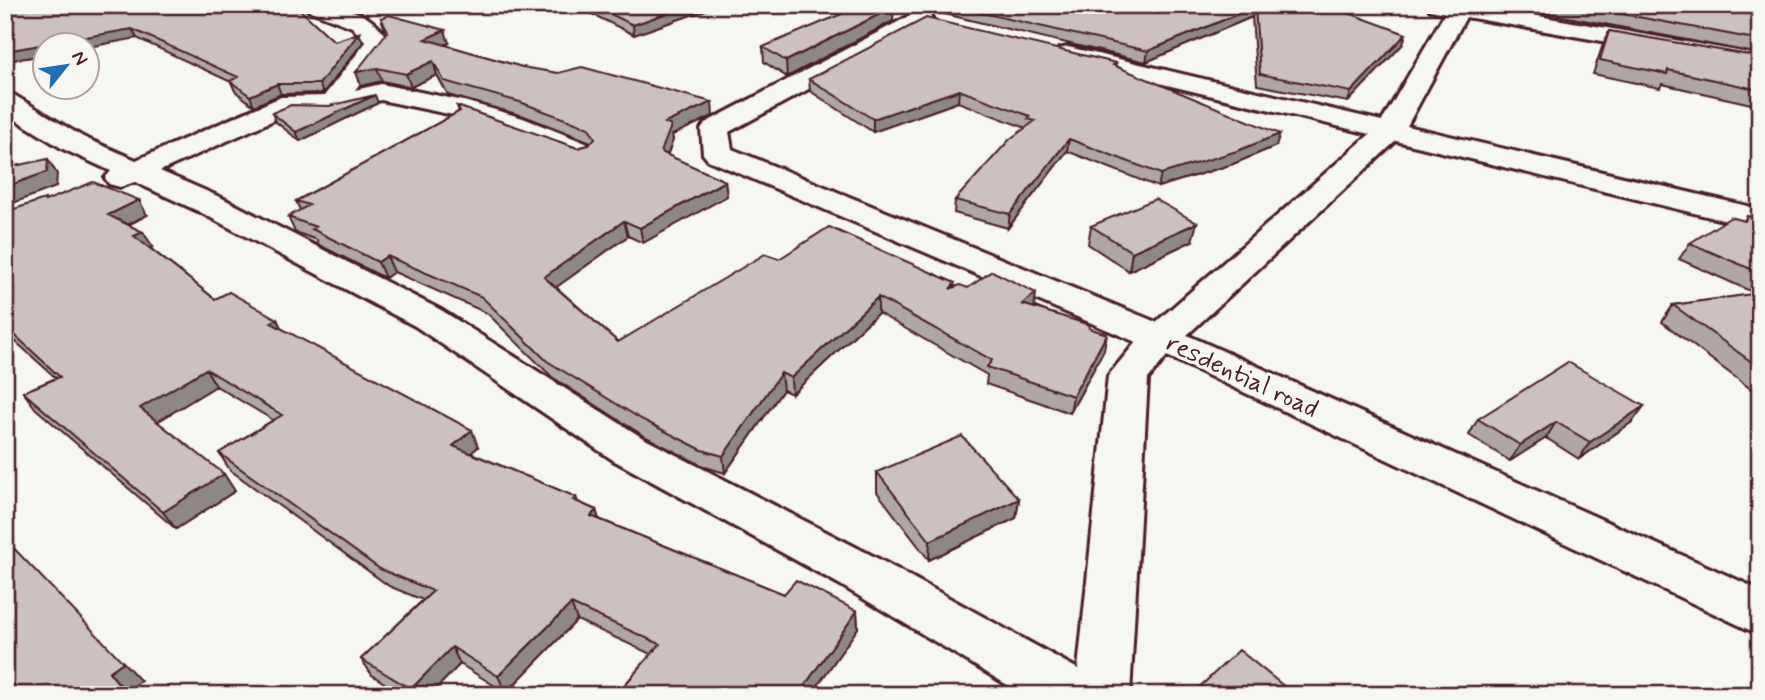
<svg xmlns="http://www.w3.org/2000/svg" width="1765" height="700" font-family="Mynerve,sans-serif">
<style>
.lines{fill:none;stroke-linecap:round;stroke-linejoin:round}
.minor-casing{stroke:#4a1f2b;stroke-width:6}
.minor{fill:#f6f6f2;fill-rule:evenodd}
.wall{fill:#afa6a5;stroke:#4a1f2b;stroke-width:2}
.shaded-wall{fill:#8f8786;stroke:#4a1f2b;stroke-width:2}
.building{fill:#ccc1c0;stroke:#4a1f2b;stroke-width:2}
.labels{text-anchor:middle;stroke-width:6;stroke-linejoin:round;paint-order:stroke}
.street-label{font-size:26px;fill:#4a1f2b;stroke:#f6f6f2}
</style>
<rect width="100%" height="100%" fill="#f6f6f2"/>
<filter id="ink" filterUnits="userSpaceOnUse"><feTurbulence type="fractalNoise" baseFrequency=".0143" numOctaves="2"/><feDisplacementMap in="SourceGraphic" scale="14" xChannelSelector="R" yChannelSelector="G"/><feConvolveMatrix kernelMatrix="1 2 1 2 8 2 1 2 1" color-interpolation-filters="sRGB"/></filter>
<g filter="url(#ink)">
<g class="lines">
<g class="minor-casing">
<path id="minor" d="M305 5C341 5 370 9 390 42L355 90 381 84 464 101 523 118 591 145 596 151 591 157 581 160 458 116 381 100 332 112 294 111 160 171 222 198 441 310 643 438 873 556 1078 669 1108 376 1136 342 708 160 703 154 701 129 705 123 913 14H929L932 19 929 24 729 132 732 149 1156 322 1370 134 1059 59 1056 54 1059 49 1068 47 1382 121 1445 13 1430 10 1427 5H1477L1760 55V69L1466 17 1407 126 1760 209V229L1396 141 1187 335 1760 590V635L1167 356 1148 379 1130 695H1024L839 584 613 460 415 326 200 212 135 182 120 187 109 184 105 178 111 171 63 149 5 113V93L14 95 83 137 136 160 281 97 324 96 366 42 352 27 308 10Z"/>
</g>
<use href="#minor" class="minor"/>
</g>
<path class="wall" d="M5 5 334 41 363 42 323 93 281 94 254 106 235 91 231 82 137 38 46 46V55L12 60 7 53Z
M574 5H720L634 35Z
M907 5H1327L1403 44 1348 102 1257 85 1252 17 1146 62Z
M1506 5H1760V54Z
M381 18 449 43 445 45 522 67 713 116 672 135 673 140 667 155 725 181 727 196 643 243 628 236 556 287 618 342 779 259 968 288 1035 307 1090 329 1104 350 1070 413 986 384 987 375 878 313 792 394 783 390 725 473 705 467 644 436 552 377 487 313 394 272 385 278 319 245 317 240 295 232 288 217 300 210 296 201 459 112 457 106 577 148 589 145 591 142 524 116 448 95 437 75 411 87 382 81 361 86 386 33Z
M893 21 787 77 764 62 763 47Z
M1609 31 1760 57V106L1662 84 1660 88 1593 74 1603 44Z
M1116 63 1115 66 1276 146 1233 164 1158 187 1067 151 1008 228 954 213 955 200 1026 128 958 102 873 132 810 91 809 79Z
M378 103 300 141 276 122 272 113 329 106Z
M46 201 147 215 129 225 153 247 150 248 215 299 282 329 478 447 471 453 576 497 578 502 596 510 599 519 784 594 857 611 858 628 811 695H616L651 654 577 620 506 693 460 664 430 695H403L372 675 361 659 423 600 389 586 230 470 219 453 273 420 216 386 157 422 235 491 176 529 36 409 23 392 56 378 5 332V212Z
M1747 216 1760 219V396L1662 322 1673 305 1757 294 1679 259 1690 243 1744 221Z
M1091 226 1192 241 1129 271 1088 244Z
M1644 406 1632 422 1579 459 1546 438 1510 461 1469 435 1478 419Z
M877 472 1019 499 1016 518 929 560 877 492Z"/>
<path class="shaded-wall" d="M690 5H720L634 35 633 25Z
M894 7 893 21 787 77 786 61Z
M1255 7 1252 17 1146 62 1148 51Z
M132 29 137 38 88 47V46H46V55L12 60 7 53H5V43Z
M445 30 449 43 429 52 425 39Z
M359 33 363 42 323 93 319 84Z
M1406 34 1403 44 1348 102 1351 92Z
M433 61 437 75 411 87 406 74Z
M377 68 382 81 361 86 356 72Z
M277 84 281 94 254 106 250 96Z
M959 90 958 102 873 132V119Z
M375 95 378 103 300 141 296 132Z
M712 102 713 116 672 135 673 140 663 167 661 152 665 123Z
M1280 134 1276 146 1233 164 1158 187 1161 174Z
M1069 139 1067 151 1008 228 1010 214Z
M48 159 57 174 56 187 5 206V187Z
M725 181 727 196 643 243 640 228Z
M139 200 147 215 117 230 108 215Z
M624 221 628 236 548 293 544 277Z
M1197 223 1192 241 1129 271 1132 252Z
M143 232 153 247 144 252 134 236Z
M387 256 394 272 385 278 378 262Z
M1036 293 1034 309 1022 304Z
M878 297V313L792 394 791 378Z
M277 319 285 336 271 323Z
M1107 334 1104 350 1070 413 1073 396Z
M206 369 216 386 152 425 140 408Z
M781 373 783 390 725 473 723 456Z
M1644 406 1632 422 1579 459 1590 442Z
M1556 422 1546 438 1510 461 1520 445Z
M472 430 478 447 460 463 453 446Z
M224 474 235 491 176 529 163 512Z
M1019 499 1016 518 929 560 930 541Z
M596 510 601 527 591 516Z
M571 604 577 620 506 693 498 676Z
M857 611 858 628 811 695H798Z
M452 647 460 664 430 695H414L411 689Z
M123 662 141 681 127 691 130 695H128L109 672Z"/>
<path class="building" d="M5 5H295L334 41 359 33 319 84H277L250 96 230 81 238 77 132 29 6 51Z
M592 5H690L633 25Z
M863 5H887L894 7 786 61 763 47Z
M948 5H1327L1406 34 1351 92 1260 74 1255 7 1148 51Z
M1575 5H1760V40Z
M389 15 445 30 425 39 522 67 558 73 582 67 712 102 665 123 671 126 661 152 725 181 640 228 624 221 544 277 618 342 765 254 779 259 829 227 955 283 950 289 960 285 968 288 992 271 1036 293 1022 304 1090 325 1089 328 1107 334 1073 396 987 367 992 360 878 297 791 378 781 373 723 456 702 450 641 419 547 361 482 297 387 256 378 262 312 229 316 227 288 217 309 205 296 201 460 111 457 106 577 148 589 145 595 138 589 128 520 102 444 81 433 61 406 74 377 68 356 72 388 31 381 18Z
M926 18 1116 63 1113 65 1280 134 1237 151 1161 174 1069 139 1010 214 955 200 1010 139 1035 121 1028 119 1030 116 959 90 873 119 809 79Z
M1609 31 1760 57V90L1668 70 1667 74 1600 60Z
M375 95 296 132 272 113 291 105 329 106Z
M48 159 47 172 5 187V168Z
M93 182 139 200 108 215 143 232 134 236 215 299 229 292 277 319 271 323 472 430 453 446 576 497 573 500 596 510 591 516 784 594 796 580 857 611 798 695H616L660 644 571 604 498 676 452 647 411 689 361 659 433 591 380 569 219 453 282 415 206 369 140 408 224 474 163 512 23 392 60 377 5 326V212L45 199V201Z
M1155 199 1197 223 1132 252 1091 226Z
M1747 216 1760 219V273L1690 243 1731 217 1745 221Z
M1760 293V368L1673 305Z
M1568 362 1644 406 1590 442 1556 422 1520 445 1478 419Z
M962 436 1019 499 930 541 877 472Z
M5 539 123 662 109 672 128 695H5Z
M1239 650 1291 692 1289 695H1191Z"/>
</g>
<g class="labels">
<g class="street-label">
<text transform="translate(1243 375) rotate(25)" y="9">resdential road</text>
</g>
</g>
<rect width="1765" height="700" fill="none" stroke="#f6f6f2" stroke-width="28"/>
<rect x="14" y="14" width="1737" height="672" fill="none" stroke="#4a1f2b" stroke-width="2.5" filter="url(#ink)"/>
<g transform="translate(66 66) rotate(60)"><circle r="33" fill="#f6f6f2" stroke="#b1a0a2" stroke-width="2"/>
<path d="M0-5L12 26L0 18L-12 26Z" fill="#1f6fb2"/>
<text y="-10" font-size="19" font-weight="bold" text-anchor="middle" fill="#4a1f2b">N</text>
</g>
</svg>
